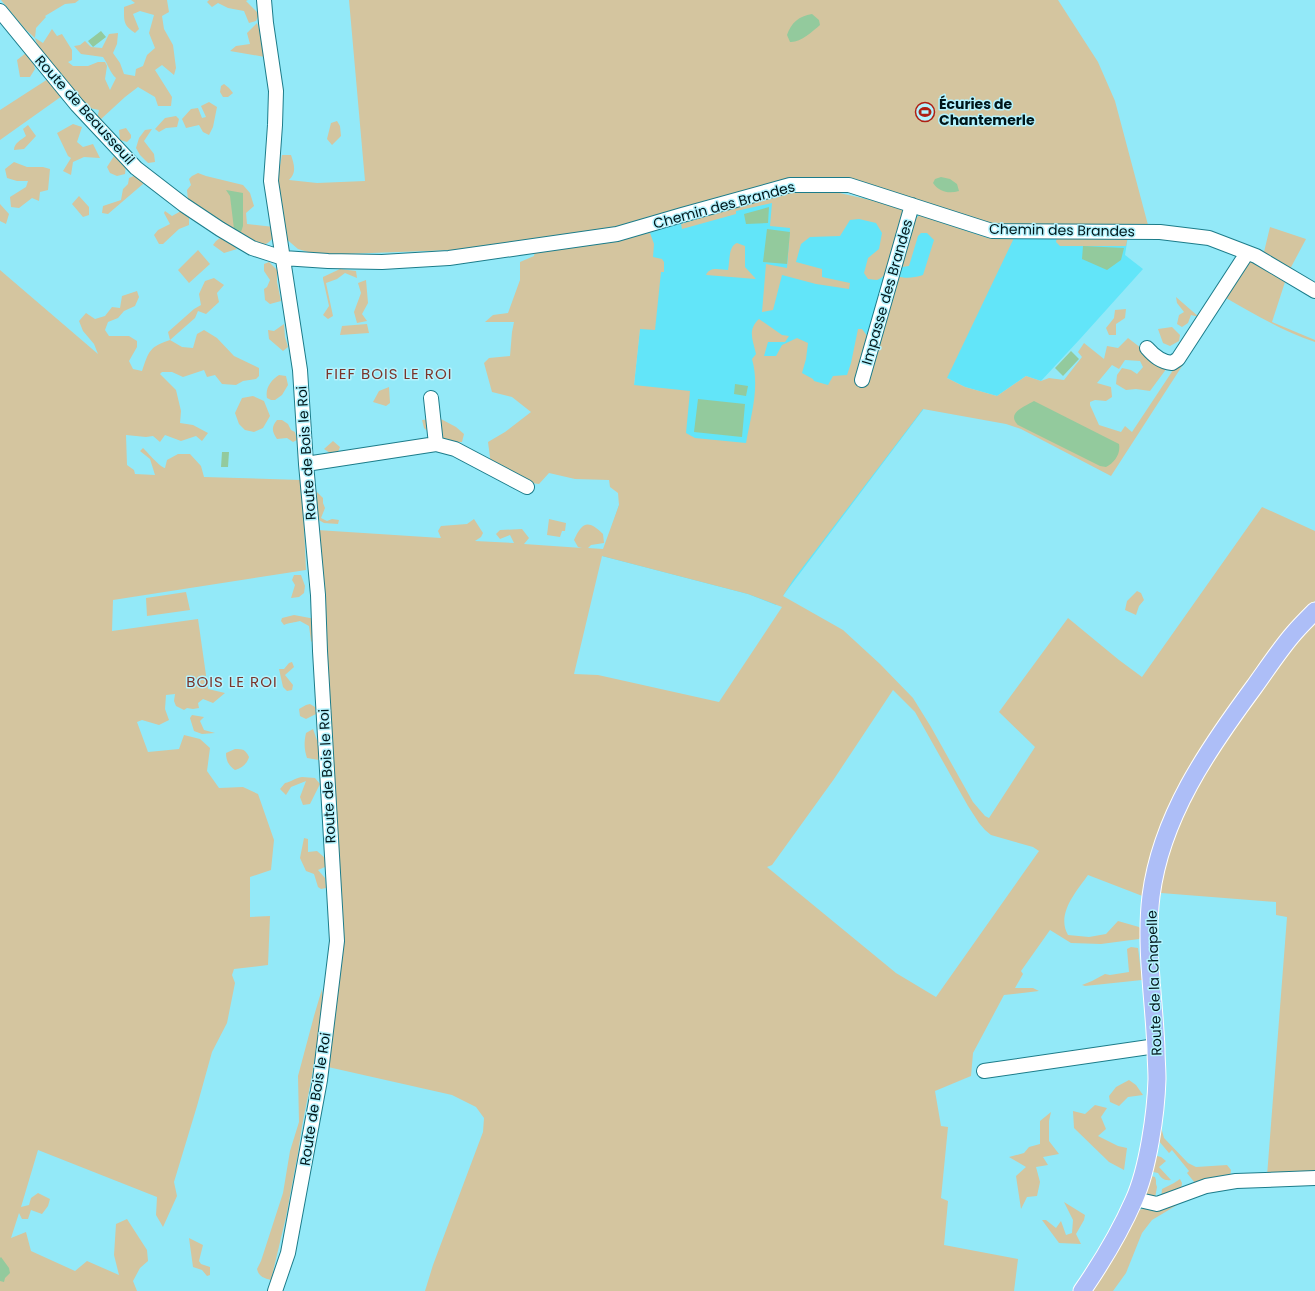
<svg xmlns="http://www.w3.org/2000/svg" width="1315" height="1291" font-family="Poppins,sans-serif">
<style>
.built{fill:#62e5f9}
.green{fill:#d4c59f;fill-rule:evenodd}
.water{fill:#93ca9d}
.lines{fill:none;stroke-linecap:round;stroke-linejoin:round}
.minor-casing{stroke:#1c7c8a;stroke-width:16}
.major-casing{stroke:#fff;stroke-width:19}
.minor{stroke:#fff;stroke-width:14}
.major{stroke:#adbef7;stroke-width:17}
.labels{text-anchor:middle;stroke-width:3;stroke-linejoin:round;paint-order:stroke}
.poi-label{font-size:14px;font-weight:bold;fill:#00161a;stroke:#b4f3fe;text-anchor:start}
.street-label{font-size:14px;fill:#00161a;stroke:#b4f3fe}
.neighbourhood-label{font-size:15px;letter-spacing:1px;fill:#7b352b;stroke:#b4f3fe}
</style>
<rect width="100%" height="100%" fill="#93e9f8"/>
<path class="built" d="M777 194 866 198 897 206 903 210 988 238 1128 236 1125 255 1143 269 1080 339 1041 381 1026 376 997 396 965 387 947 378 776 605 748 594 602 556 619 505 630 424 647 259 646 234 720 212 728 206Z"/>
<path class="green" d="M1 0H79L75 3 65 4 45 16 46 17 36 28 35 38 43 43 52 29 57 36 62 34 72 50V60L68 62 73 66H88L98 62H105L107 66 105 79 110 90 116 78C110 73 108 64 103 57L81 54 74 46 80 45 85 41 91 47 102 48 109 34 118 33 117 44 113 53 120 63 124 74 135 76 136 69 143 66 147 55 155 48 149 33 154 15 140 11 133 14 139 29 135 33C123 25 124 21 124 7L135 3 131 0H167L169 12 162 16 164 29 173 45 176 68 174 75 162 65 155 70 172 97 171 106H158L155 97 138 87 125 97 100 120 97 119 99 110 85 107 38 48 35 38 25 29Z
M209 0H248L246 1 259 14 256 21 249 23 244 11 228 8 218 3 212 7 207 2Z
M349 0H1058L1098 62 1115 101 1148 225 1054 227 997 226 877 189 793 181 623 228 480 249 318 255 298 249 284 237C283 228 280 185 277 181L282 155H291C294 164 297 173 289 180L317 183 365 181Z
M257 23 263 42 265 57 230 51 236 46 250 44 247 33Z
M26 53 33 60 35 69 30 77H20L17 60Z
M48 79 62 96 0 140V110Z
M224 84 229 88 233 93 228 97H223L220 92 221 86Z
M209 102 217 107 213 127 209 135 203 132 199 125 186 128 182 119 191 109 198 108 202 118 206 117 201 106Z
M176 116 179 119 177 127 166 128 159 132 155 129 165 118Z
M337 121 340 126 341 136 332 145 327 139 331 123Z
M73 124 82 127 77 142 83 147 93 144 100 158 84 157 73 162 71 175 63 171 71 158 68 156 57 133Z
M28 125 36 136 24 149 14 150C14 143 21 140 26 136L23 129Z
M126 128 131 135V138L127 142 120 140 119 130Z
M152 129 144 141 154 154 155 162 148 163 140 155 136 148 139 138 145 130Z
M114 156 126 165 125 174 117 176 110 173 107 167Z
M14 162 27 167H43L50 169 48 190 40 192 39 201 32 198 19 208 11 207 10 197 26 187 28 181H17L7 178 5 169Z
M198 173 206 176 243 185 250 193 254 206 246 213 247 224 274 227C275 236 272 242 263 245L240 236 188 200 187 190 191 185 189 179 192 176Z
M136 175 143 179V184L108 214 102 213 103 206 121 200 123 189 128 184 129 178Z
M822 189 897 206 903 210 889 271 881 278 877 280 868 279 864 273 868 258 879 249 882 233 876 223 859 219 850 220 840 236 810 237 801 244 796 262 822 269V277L850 283 849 289 816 284 782 275 773 310 762 312 766 264 787 268 790 228 770 226 772 203 736 211V214L682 229 681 224 720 212 728 206 777 194Z
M79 196 89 207V215L83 217 72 204Z
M0 204 9 214 6 224 0 221Z
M165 211 172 216 181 211 189 216V225L179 229 163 244H159L154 235 158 230 170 224 164 213Z
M919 215 988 238H1014L947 378 965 387 997 396 1026 376 1041 381 1049 378 1064 380 1082 357 1078 352 1084 343 1104 359 1107 346 1118 348 1128 338 1167 368 1150 391 1136 389 1126 390 1116 384 1117 375 1122 368 1131 370 1137 374 1143 367 1140 361 1125 360 1119 369 1112 365 1097 383 1111 387 1112 397 1106 401 1095 400 1090 402V405L1099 425 1121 432 1125 426 1132 432 1246 260C1260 262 1274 274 1285 282L1272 322 1315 340V342C1282 331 1256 315 1226 298L1111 476 1021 429 1006 424 923 409 793 580 783 596 843 630 880 664 913 698 931 727 973 802 985 816 989 818 1035 747 999 712 1068 618 1119 660 1142 677 1262 507 1315 531V601L1292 625 1226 714 1145 897 1088 875C1076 892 1056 914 1068 935L1089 937 1106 934 1118 921 1139 927 1142 932 1139 939 1101 944 1071 943 1050 930 1021 971 1023 974 1015 988H1033L1039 991 1004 995 973 1053 971 1076 935 1091 941 1126 948 1127 941 1198 948 1201 944 1245 1018 1259 1014 1291H425L433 1265 483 1132 484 1118 476 1107 452 1095 328 1067 333 1001 318 648 311 641 309 626 300 621C294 623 290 622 284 625L281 621 282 618 294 615 310 618 320 617 317 530 441 538 438 531 441 526 467 524 474 519 483 533 481 537 475 541 514 543 510 535 500 539 496 534 500 530 522 529 529 538 524 544 582 548 578 547 574 540C582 522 588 519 603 534L604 543 591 545 588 548 603 549 619 505 618 493 610 487 609 480 575 479 549 473 539 484 524 482 491 465 488 442 505 432 531 412 512 397 492 392 484 363 489 358 510 356 512 332 514 322H485L493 315 508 313 520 280V262L534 256 535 250 650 233 654 244 653 257 662 259 664 262V272H661L655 330 640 329 634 385 690 391 686 433 695 438 746 443C751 415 760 387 752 359L756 354C753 340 747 330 759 319L782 335 789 336 785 342H768L764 356H776L782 345 797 338 808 343 806 359 802 373 813 379 814 381 828 385 833 376 847 375 851 363 858 329H862L868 337 896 276C906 279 913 278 923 275L934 240 927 233H921L918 236 909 266 902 267 901 264 913 222ZM602 556 748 594 782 607 719 702 598 675 574 674ZM893 690 915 712 968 806 979 823 985 830 991 835 1033 847 1039 851 936 997 896 973 767 867 772 865 834 779Z
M1270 227 1306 239 1289 271 1266 256 1264 252Z
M1128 236 1126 246H1060L1056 242 1057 237Z
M220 238 232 244 237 249 224 253 213 245 216 241Z
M737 243 745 246V267L756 279 706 275C710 266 720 270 728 270 730 262 728 246 737 243Z
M198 250 210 264 189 283 178 270Z
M269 262 277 270V282L281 301 270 304 265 300 264 289 267 287 270 280 264 271V264Z
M340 269 356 271 357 278 345 273 337 279 326 283 333 316 328 319 323 315 329 306 323 279V277Z
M0 270 98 354 94 344 83 331 79 321 86 313 95 319 105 316 112 307 120 308 122 296 137 291 139 297 135 306 124 311 118 318 108 322 105 330 109 336H129L137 341V347L129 361 133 369 142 371C149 351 149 347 170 340L168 332 194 309 201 305 199 294 205 281 214 278 224 285 217 293 219 302 206 314 198 311 195 318 170 340 182 347 193 348 197 334 204 330 217 338 234 356 259 368V376L256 379 243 381 236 385 222 384 215 375 207 377 204 370 183 377 172 372H162L160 374 176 390 181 411 180 423 193 425 208 433 202 441 196 436 181 441 165 435 160 442 153 436 146 437 126 435 127 465 134 470 135 474 155 475 150 459 140 451 143 448C148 453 160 467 165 468L167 460 178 454H190L201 466 204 477 302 480 306 570 113 600 112 631 198 619 208 689 225 693 213 703 203 699 198 703 199 708 193 709 187 708 184 710 176 706 174 701 175 694 166 695 165 709 169 720 159 725 142 720 137 722 148 752 179 749 184 735 200 739 210 748 207 771 219 788 243 787 258 794 274 840 271 870 250 877V917L270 916 268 965 234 969 232 975 235 983 227 1023 212 1052 197 1106 174 1182 177 1196 163 1227 156 1215 157 1197 38 1150 21 1207 29 1205 31 1198 38 1193 50 1199 48 1206 42 1214 31 1210 28 1219H22L19 1213 11 1238 26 1232 31 1251 75 1271 87 1261 119 1275 114 1255 116 1224 127 1219 147 1250 148 1261 140 1268 133 1281 137 1291H0Z
M366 280 368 303 362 314 367 321 357 323 354 312 361 293 358 283Z
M1176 297 1199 317 1191 315 1188 323 1182 327 1177 324 1179 315 1184 312 1177 303Z
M1126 309 1125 318 1116 324V335H1109L1106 328 1114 318 1115 310Z
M284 324 285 337 288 347 283 351 269 339 268 330 274 331Z
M367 324 369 333 340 335 342 326Z
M1172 327 1180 335 1179 341 1170 346 1163 343 1158 329Z
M279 375 286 376 288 385 282 395 275 400H271L267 398C265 388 271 380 279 375Z
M389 387 390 403 386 406 373 402 379 391Z
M253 396 264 401 270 416 263 428 254 432 245 430 239 424 235 413 242 398Z
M439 418 456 427 464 434 462 442C449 443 433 437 424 428L422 420Z
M277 420H282L288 424 291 430 295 432 297 440 293 442 287 438 277 439C272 432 271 427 277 420Z
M333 441 340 447 338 452 330 453 324 449Z
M317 492 323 498V503L325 508 321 518 327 521 332 519 339 520 338 524 324 523 317 519 314 496Z
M549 519 566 523 565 531H562L560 537 547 535Z
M294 575H301L305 586 304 593 299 597 291 598 295 585 292 580Z
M1137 591 1141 593 1144 600 1139 606 1136 615 1125 610 1127 601Z
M186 592 190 610 147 616 146 598Z
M1315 618V1174L1267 1176 1287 917 1276 915V902L1161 893 1160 898 1157 925 1156 896 1181 812 1248 702Z
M292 662 294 667 285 675 293 685 292 690 287 691 283 687 279 669H284L289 663Z
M310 704 315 707 316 714 306 719 300 716 299 709 306 705Z
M192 715 204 717 200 721 204 730 215 733 202 734 194 731 190 718Z
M313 729 318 743 319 760 307 758C304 749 304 742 306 733Z
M235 749C243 749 245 749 249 757 247 764 242 768 235 770 229 766 226 761 226 753Z
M302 777 315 778 320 784 310 804 303 805 300 797 306 781 291 787 286 795 280 789 285 783C291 782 295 778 302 777Z
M304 838 308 839V852L317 851 325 858V867L318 870 325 878 326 888 321 889 318 887 314 874 306 871 300 858Z
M1131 947 1138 948 1142 980 1085 986 1082 985 1092 981 1105 974 1110 975 1129 972 1127 949Z
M322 989 323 1006 312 1076 302 1126 298 1153 286 1217 271 1280C264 1278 259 1277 257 1269L261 1261 283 1193 290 1151 299 1122 298 1076 314 1016Z
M1129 1080 1136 1085 1143 1095 1128 1097 1119 1106 1110 1102 1109 1096 1116 1087Z
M1095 1105 1107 1108 1101 1117 1106 1129 1098 1136 1118 1146 1127 1148 1124 1170 1109 1162 1074 1128 1073 1111 1085 1114Z
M1051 1112 1049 1121V1141L1059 1154 1043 1157 1048 1165 1036 1167 1040 1182 1037 1196 1027 1197 1021 1209 1016 1176 1026 1167 1009 1157 1024 1153 1029 1147 1040 1144V1121Z
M1162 1119 1161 1127 1164 1138 1188 1163 1196 1167 1227 1165 1231 1170 1230 1177 1195 1183 1187 1173 1189 1171 1172 1150 1169 1153 1158 1140Z
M1157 1156 1161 1157 1166 1161 1159 1167 1171 1180C1164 1181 1161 1178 1158 1173L1148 1171 1155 1157Z
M1147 1175 1155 1177 1156 1180V1184L1157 1187 1155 1198 1147 1195 1145 1192Z
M1180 1179 1182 1183 1181 1189 1161 1199 1162 1189 1174 1183Z
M1197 1193 1152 1220 1142 1233 1126 1273 1113 1291H1091L1101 1279 1137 1210 1157 1207Z
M1064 1202 1085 1215 1084 1220 1076 1234 1081 1244 1059 1243 1042 1220H1046L1056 1228 1061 1221 1066 1235 1072 1233 1073 1220Z
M189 1238 203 1245 199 1261 201 1264 210 1267V1275L207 1276 202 1270 193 1267Z"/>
<path class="water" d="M812 14 819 20 820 25C813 31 800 43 790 42L787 35C791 23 799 16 812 14Z
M101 31 106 37 93 47 88 41Z
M941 177 950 179 957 184 959 191C949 194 939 192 933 183L935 179Z
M226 190 243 193V226L241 232 234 229 230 196Z
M769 207 768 223 746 224 744 214Z
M767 229 790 232 787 264 763 262Z
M1083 246 1124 248 1121 260 1107 270 1082 259Z
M1071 351 1079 359 1063 376 1055 368Z
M735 384 748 386 746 396 734 394Z
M698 399 745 404 742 437 694 432Z
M1034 401 1119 444C1121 454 1114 463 1106 467L1100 466 1018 425C1006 413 1024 407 1034 401Z
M222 452H229L228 467H221Z
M1 1257 9 1268 10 1273 5 1278 4 1282 0 1281V1258Z"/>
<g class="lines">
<g class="minor-casing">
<path id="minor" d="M264 0 266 23 276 91 275 125 271 181 300 370 306 464 318 595 320 651 337 941 320 1080 288 1253 275 1291
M0 11 77 105 136 168 184 205 220 229 252 248 283 258 328 261 382 262 449 258 617 234 682 215 790 185H849L992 231 1160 232 1209 238 1256 256 1315 291
M1147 348C1154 356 1161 362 1172 363L1178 359 1247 253
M862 380 912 205
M431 398 436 444
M306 464 436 444 455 449 527 487
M984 1071 1156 1046
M1135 1199 1157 1204 1206 1186 1236 1181 1315 1178"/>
</g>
<g class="major-casing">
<path id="major" d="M1082 1291C1102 1262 1120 1232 1134 1200 1148 1169 1156 1113 1157 1079 1157 1069 1156 1059 1156 1049 1154 999 1145 946 1151 896 1161 817 1208 749 1254 687 1267 669 1280 649 1294 633 1301 625 1308 618 1315 611"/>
</g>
<use href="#minor" class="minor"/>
<use href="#major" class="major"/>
</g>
<defs>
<g id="stadium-ring" transform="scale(1)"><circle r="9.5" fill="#b4f3fe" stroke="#ae1e13" stroke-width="1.5"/><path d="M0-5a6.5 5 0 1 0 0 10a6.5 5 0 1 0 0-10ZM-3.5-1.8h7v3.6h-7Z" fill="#ae1e13"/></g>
</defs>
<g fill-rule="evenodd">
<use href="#stadium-ring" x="925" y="112"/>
</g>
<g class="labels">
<g class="poi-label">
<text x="939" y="109">Écuries de<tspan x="939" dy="16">Chantemerle</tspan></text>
</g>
<g class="street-label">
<text transform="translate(85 110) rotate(48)" y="5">Route de Beausseuil</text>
<text transform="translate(724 205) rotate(-15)" y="5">Chemin des Brandes</text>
<text transform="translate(1062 230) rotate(1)" y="5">Chemin des Brandes</text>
<text transform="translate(887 292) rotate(-74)" y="5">Impasse des Brandes</text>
<text transform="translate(306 453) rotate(-94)" y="5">Route de Bois le Roi</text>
<text transform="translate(327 776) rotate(-93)" y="5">Route de Bois le Roi</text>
<text transform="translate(1154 983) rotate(-92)" y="5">Route de la Chapelle</text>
<text transform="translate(315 1099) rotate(-81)" y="5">Route de Bois le Roi</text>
</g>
<g class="neighbourhood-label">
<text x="389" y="379">FIEF BOIS LE ROI</text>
<text x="232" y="687">BOIS LE ROI</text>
</g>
</g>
</svg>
